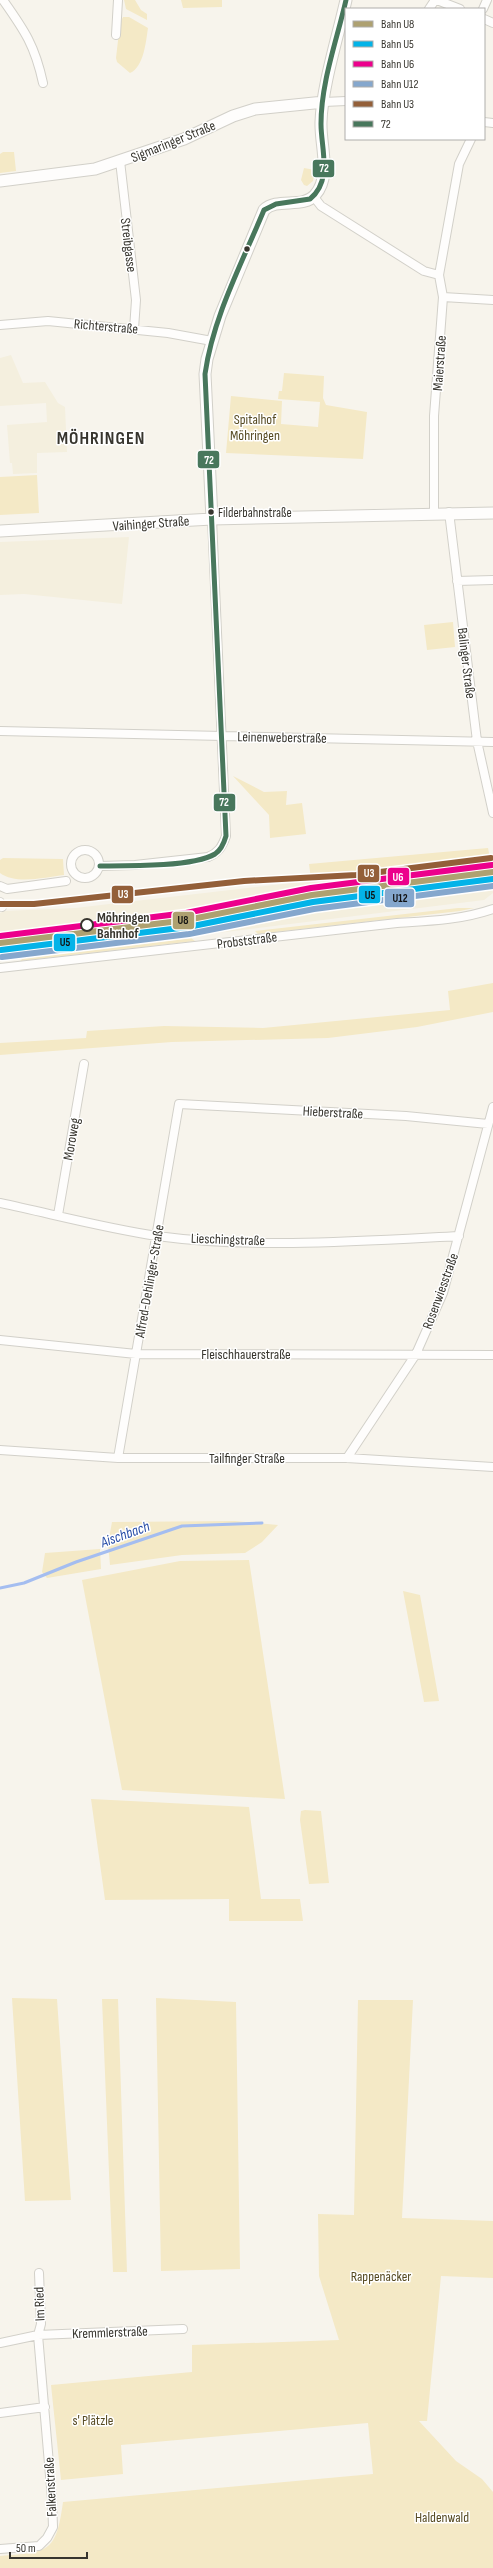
<svg xmlns="http://www.w3.org/2000/svg" width="493" height="2568" font-family="'Sofia Sans Condensed',sans-serif">
<style>
.built{fill:#f4efde}
.green{fill:#f4e9c6}
.lines{fill:none;stroke-linecap:round;stroke-linejoin:round}
.stream{stroke:#a4bdf0;stroke-width:3}
.street-casing{stroke:#d2d0c9;stroke-width:10}
.secondary-casing{stroke:#d2d0c9;stroke-width:13}
.street{stroke:#fefdfc;stroke-width:8}
.secondary{stroke:#fefdfc;stroke-width:11}
.bus-1-casing{stroke:#fff;stroke-width:8}
.bus-1{stroke:#48775c;stroke-width:5}
.rail-1-casing{stroke:#fff;stroke-width:9}
.rail-2-casing{stroke:#fff;stroke-width:9}
.rail-3-casing{stroke:#fff;stroke-width:9}
.rail-4-casing{stroke:#fff;stroke-width:9}
.rail-5-casing{stroke:#fff;stroke-width:9}
.rail-1{stroke:#aea171;stroke-width:6}
.rail-2{stroke:#03b3e8;stroke-width:6}
.rail-3{stroke:#ec008c;stroke-width:6}
.rail-4{stroke:#85a7cd;stroke-width:6}
.rail-5{stroke:#935f39;stroke-width:6}
.bus-dot{fill:#37352e;stroke:#fff;stroke-width:1.5}
.stop-dot{fill:#fff;stroke:#37352e;stroke-width:2}
.labels{text-anchor:middle;stroke-width:3;stroke-linejoin:round;paint-order:stroke}
.bus-label{font-size:13px;fill:#37352e;stroke:#fff;text-anchor:start}
.street-label{font-size:14px;fill:#37352e;stroke:#fff}
.park-label{font-size:14px;fill:#564a22;stroke:#fff}
.stop-label{font-size:14px;font-weight:bold;fill:#37352e;stroke:#fff;text-anchor:start}
.water-label{font-size:15px;font-style:italic;fill:#2a4fa8;stroke:#fff}
.district-label{font-size:18px;font-weight:bold;letter-spacing:1px;fill:#37352e;stroke:#fff}
.line-badge{stroke:#fff;stroke-width:1.5}
.badge-label{font-size:11px;text-anchor:middle;font-weight:bold;fill:#fff}
.pale-badge-label{font-size:11px;text-anchor:middle;font-weight:bold;fill:#111}
</style>
<rect width="100%" height="100%" fill="#f7f4ec"/>
<path class="built" d="M11 355 23 383 45 382 58 403 65 407 67 452 37 453V473L13 474 12 463H10L7 425 47 422 46 403 0 406V358Z
M129 537 122 604 24 594 0 595V542Z
M490 860 493 893 484 900 0 960V913L4 911 75 908Z"/>
<path class="green" d="M124 0H135L141 10 147 14V20L126 9Z
M181 0H222V7L183 8Z
M123 17H129L148 28C146 41 144 67 130 73L117 62 116 58 120 23Z
M3 152H14L16 171 0 173V154Z
M304 168 315 170 313 181 307 186 304 185 301 180Z
M284 373 324 376 323 398 326 405 367 412 363 459 226 453 231 396 282 401 281 424 318 427 320 402 278 399 279 391H282Z
M37 475 39 513 0 515V477Z
M453 622 455 647 427 650 424 625Z
M233 776 264 792 287 791 286 805 302 803 306 834 270 838 269 815Z
M488 848 490 858 311 879 309 864Z
M3 858 63 859 64 875C46 877 16 885 0 873V860Z
M458 908H474L460 911 258 934 255 931Z
M191 938 195 941 20 961 23 958Z
M493 983V1012L417 1027 328 1038 172 1042 0 1055V1043L86 1038 87 1031 164 1026 263 1028 450 1010 448 991Z
M235 1521 278 1525 262 1542 245 1553 182 1555 110 1565 108 1544 112 1522Z
M100 1549 101 1569 47 1578 42 1572 45 1553Z
M249 1560 285 1799 122 1790 82 1580 180 1561Z
M403 1591 420 1595 439 1701 424 1702Z
M91 1799 249 1807 261 1899H300L303 1921H229V1899L105 1900Z
M305 1810 321 1811 329 1883 309 1884 300 1820 301 1811Z
M12 1998 57 1999 71 2200 25 2201Z
M156 1998 236 2002 240 2269 161 2271Z
M102 1999H118L127 2272H113Z
M358 2000H413L402 2218 493 2221V2278L441 2276 427 2421H419L456 2461 482 2479 493 2492V2568H0V2556C49 2552 56 2553 63 2502L373 2474 368 2423 121 2445 123 2474 61 2480 51 2385 192 2372V2345L339 2340 319 2276 318 2214 354 2215Z"/>
<g class="lines">
<path class="stream" d="M0 1588 24 1583 76 1562 182 1526 262 1523"/>
<g class="street-casing">
<path id="street" d="M3 0C25 31 35 46 43 83
M437 0 460 9
M429 9 435 0
M483 9 487 0
M484 19 493 23
M116 35 118 0
M324 102 346 101
M484 122 493 123
M120 161 136 300 134 329
M314 197 321 206 424 271 439 275
M443 297 493 300
M0 325 48 321 168 333 212 341
M434 512V416L443 297 439 275 459 164 471 139
M449 512 477 741 493 813
M457 581 493 580
M0 731 493 742
M71 864a14 14 0 1 1 28 0a14 14 0 1 1-28 0Z
M100 866 135 865 208 857C218 853 222 847 226 836L212 519
M0 886 7 889 66 881
M0 902 2 907
M0 968 397 923C430 921 461 920 493 909
M0 1203C52 1214 104 1228 157 1236 252 1249 363 1241 459 1236
M58 1215 84 1064
M0 1340 136 1354 493 1355
M0 1450 118 1458H347L493 1467
M118 1458 179 1104 406 1116 488 1124
M347 1458 416 1354 443 1293 493 1107
M39 2273 41 2324 38 2335 183 2329
M0 2343 38 2335 52 2499 53 2527 47 2538 39 2546 0 2549
M0 2413 45 2407"/>
</g>
<g class="secondary-casing">
<path id="secondary" d="M0 181 95 169 184 139 233 116 255 109 324 102
M212 519 205 374 207 359 220 316 264 210C277 197 303 209 315 195 332 176 320 145 321 122 322 87 338 36 346 0
M0 531 212 519 493 513"/>
</g>
<use href="#street" class="street"/>
<use href="#secondary" class="secondary"/>
<g class="bus-1-casing">
<path id="bus-1" d="M100 866C127 866 193 867 215 854 221 850 224 843 226 836L205 374C213 317 242 263 264 210L276 204 310 199C333 180 321 149 321 124 321 82 337 40 346 0"/>
</g>
<use href="#bus-1" class="bus-1"/>
<g class="rail-1-casing">
<path id="rail-1" d="M0 943 187 920 312 895 493 872"/>
</g>
<g class="rail-2-casing">
<path id="rail-2" d="M1 950 188 927 313 902 493 879"/>
</g>
<g class="rail-3-casing">
<path id="rail-3" d="M0 936 186 913 311 888 492 865"/>
</g>
<g class="rail-4-casing">
<path id="rail-4" d="M2 957 189 934 314 909 493 886"/>
</g>
<g class="rail-5-casing">
<path id="rail-5" d="M0 904H34L244 881 356 875 491 858"/>
</g>
<use href="#rail-1" class="rail-1"/>
<use href="#rail-2" class="rail-2"/>
<use href="#rail-3" class="rail-3"/>
<use href="#rail-4" class="rail-4"/>
<use href="#rail-5" class="rail-5"/>
</g>
<g class="bus-dot">
<circle cx="247" cy="249" r="3.5"/>
<circle cx="211" cy="512" r="3.5"/>
</g>
<circle class="stop-dot" cx="87" cy="925" r="6"/>
<g class="labels">
<g class="bus-label">
<text x="218" y="517">Filderbahnstraße</text>
</g>
<g class="street-label">
<text transform="translate(173 141) rotate(-22)" y="5">Sigmaringer Straße</text>
<text transform="translate(129 245) rotate(83)" y="5">Streibgasse</text>
<text transform="translate(106 326) rotate(5)" y="5">Richterstraße</text>
<text transform="translate(439 363) rotate(-86)" y="5">Maierstraße</text>
<text transform="translate(151 523) rotate(-4)" y="5">Vaihinger Straße</text>
<text transform="translate(467 663) rotate(83)" y="5">Balinger Straße</text>
<text transform="translate(282 737) rotate(1)" y="5">Leinenweberstraße</text>
<text transform="translate(247 940) rotate(-7)" y="5">Probststraße</text>
<text transform="translate(333 1112) rotate(3)" y="5">Hieberstraße</text>
<text transform="translate(71 1139) rotate(-80)" y="5">Moroweg</text>
<text transform="translate(228 1239) rotate(2)" y="5">Lieschingstraße</text>
<text transform="translate(149 1281) rotate(-80)" y="5">Alfred-Dehlinger-Straße</text>
<text transform="translate(440 1291) rotate(-70)" y="5">Rosenwiesstraße</text>
<text x="246" y="1359">Fleischhauerstraße</text>
<text x="247" y="1463">Tailfinger Straße</text>
<text transform="translate(39 2304) rotate(-92)" y="5">Im Ried</text>
<text transform="translate(110 2332) rotate(-2)" y="5">Kremmlerstraße</text>
<text transform="translate(50 2487) rotate(-93)" y="5">Falkenstraße</text>
</g>
<g class="park-label">
<text x="255" y="424">Spitalhof<tspan x="255" dy="16">Möhringen</tspan></text>
<text x="381" y="2281">Rappenäcker</text>
<text x="93" y="2425">s' Plätzle</text>
<text x="442" y="2522">Haldenwald</text>
</g>
<g class="stop-label">
<text x="97" y="922">Möhringen<tspan x="97" dy="16">Bahnhof</tspan></text>
</g>
<g class="water-label">
<text transform="translate(125 1534) rotate(-20)" y="5">Aischbach</text>
</g>
<g class="district-label">
<text x="101" y="444">MÖHRINGEN</text>
</g>
</g>
<g class="line-badge">
<rect x="312" y="159" width="23" height="19" rx="4" fill="#48775c"/>
<rect x="197" y="450" width="23" height="19" rx="4" fill="#48775c"/>
<rect x="213" y="793" width="23" height="19" rx="4" fill="#48775c"/>
<rect x="357" y="864" width="23" height="19" rx="4" fill="#935f39"/>
<rect x="387" y="867" width="23" height="19" rx="4" fill="#ec008c"/>
<rect x="111" y="885" width="23" height="19" rx="4" fill="#935f39"/>
<rect x="358" y="885" width="23" height="19" rx="4" fill="#03b3e8"/>
<rect x="384" y="888" width="31" height="20" rx="4" fill="#85a7cd"/>
<rect x="172" y="911" width="23" height="19" rx="4" fill="#aea171"/>
<rect x="53" y="933" width="23" height="19" rx="4" fill="#03b3e8"/>
</g>
<g class="badge-label">
<text x="324" y="172">72</text>
<text x="209" y="464">72</text>
<text x="224" y="806">72</text>
<text x="369" y="877">U3</text>
<text x="398" y="881">U6</text>
<text x="123" y="898">U3</text>
</g>
<g class="pale-badge-label">
<text x="370" y="899">U5</text>
<text x="400" y="902">U12</text>
<text x="183" y="924">U8</text>
<text x="65" y="946">U5</text>
</g>
<rect x="345" y="8" width="140" height="132" fill="#ffffff" stroke="#afaeab"/>
<rect x="353" y="21" width="20" height="6" fill="#aea171" stroke="#afaeab"/>
<text x="381" y="28" font-size="12" fill="#37352e">Bahn U8</text>
<rect x="353" y="41" width="20" height="6" fill="#03b3e8" stroke="#afaeab"/>
<text x="381" y="48" font-size="12" fill="#37352e">Bahn U5</text>
<rect x="353" y="61" width="20" height="6" fill="#ec008c" stroke="#afaeab"/>
<text x="381" y="68" font-size="12" fill="#37352e">Bahn U6</text>
<rect x="353" y="81" width="20" height="6" fill="#85a7cd" stroke="#afaeab"/>
<text x="381" y="88" font-size="12" fill="#37352e">Bahn U12</text>
<rect x="353" y="101" width="20" height="6" fill="#935f39" stroke="#afaeab"/>
<text x="381" y="108" font-size="12" fill="#37352e">Bahn U3</text>
<rect x="353" y="121" width="20" height="6" fill="#48775c" stroke="#afaeab"/>
<text x="381" y="128" font-size="12" fill="#37352e">72</text>
<path d="M10 2552v6h77v-6" fill="none" stroke="#37352e" stroke-width="2"/>
<text x="16" y="2552" font-size="12" fill="#37352e" stroke="#ffffff" stroke-width="3" paint-order="stroke">50 m</text>
</svg>
